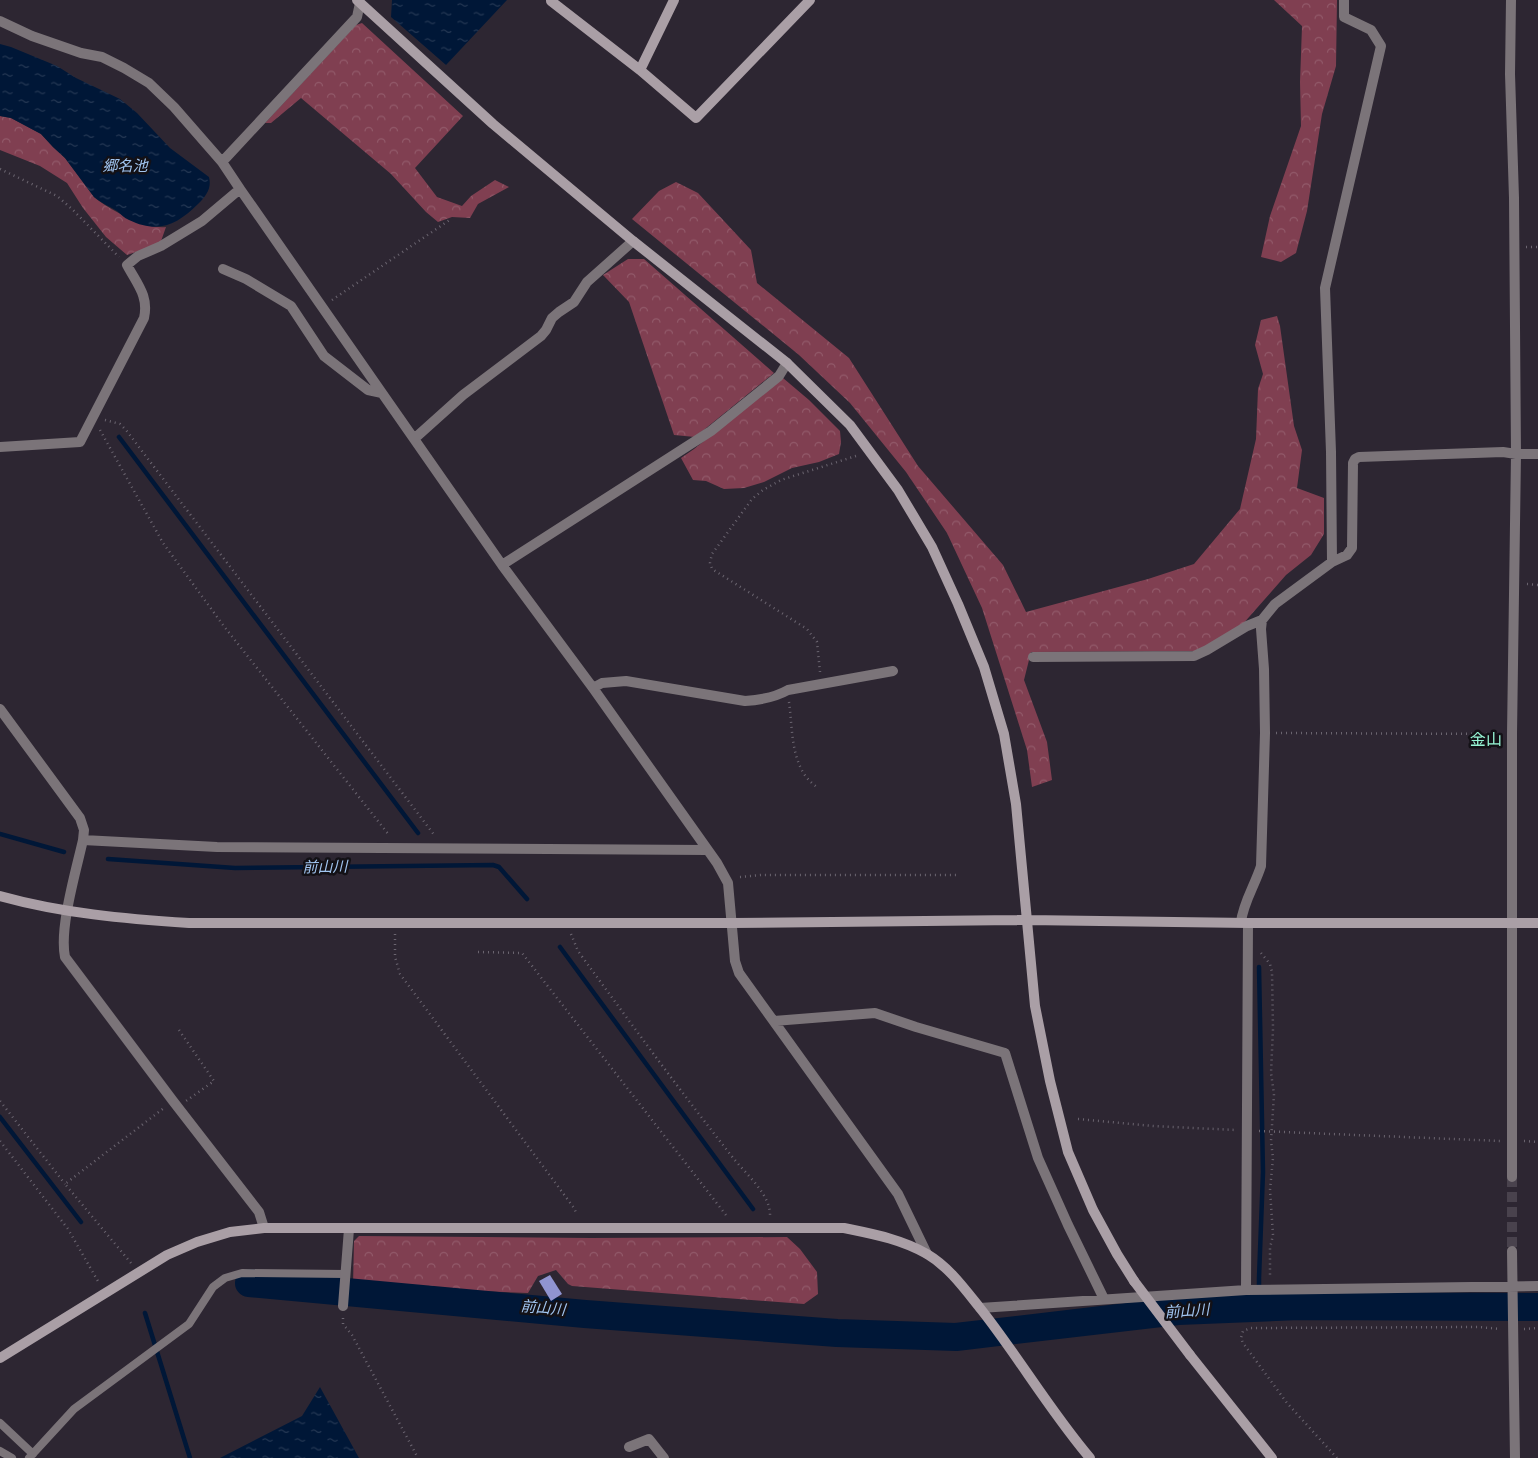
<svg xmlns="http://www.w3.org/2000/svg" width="1538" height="1458" font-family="'Fira Sans','Noto Sans JP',sans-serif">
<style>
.forest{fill:url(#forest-crowns)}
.water{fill:url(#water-ripples)}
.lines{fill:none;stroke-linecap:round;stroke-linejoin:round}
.stream{stroke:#001737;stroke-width:4.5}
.river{stroke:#001737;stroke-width:28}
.building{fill:#9094d1}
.street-tunnel{stroke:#49424d;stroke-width:10;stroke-dasharray:10 5;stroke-linecap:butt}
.path{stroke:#6b6570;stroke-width:2.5;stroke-dasharray:1 4;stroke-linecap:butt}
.lane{stroke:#7b7479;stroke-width:8}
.street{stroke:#7b7479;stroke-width:10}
.secondary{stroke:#aa9fa6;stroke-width:10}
.secondary-bridge{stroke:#aa9fa6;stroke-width:10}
.labels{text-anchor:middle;stroke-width:5;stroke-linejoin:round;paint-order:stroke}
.water-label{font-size:15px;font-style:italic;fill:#a1c5f0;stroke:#131116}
.quarter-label{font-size:16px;fill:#96f4d4;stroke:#131116}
</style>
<defs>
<pattern id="forest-crowns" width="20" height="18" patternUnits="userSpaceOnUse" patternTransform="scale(1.25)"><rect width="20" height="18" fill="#803f51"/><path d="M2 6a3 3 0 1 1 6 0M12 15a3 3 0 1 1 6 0" fill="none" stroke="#925a6a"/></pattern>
<pattern id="water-ripples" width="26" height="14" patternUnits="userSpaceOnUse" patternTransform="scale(1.25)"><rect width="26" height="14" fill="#001737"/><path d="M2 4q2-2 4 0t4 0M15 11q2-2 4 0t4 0" fill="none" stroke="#253854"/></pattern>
</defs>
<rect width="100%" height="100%" fill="#2d2632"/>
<path class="forest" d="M1274 0H1337L1336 66 1322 114 1307 211 1296 253 1281 262 1261 257 1270 216 1301 126 1300 82 1302 26Z
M362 23 463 116 415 168 437 197 462 206 471 196 495 180 509 187 478 204 470 218 452 217 438 222 426 212 391 174 301 98 271 123H265L356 25Z
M0 116 11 118 41 134 53 147 65 158 94 197C108 209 147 230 166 227L160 244 127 255 106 237 83 208 67 183 40 166 0 150Z
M676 182 698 193 751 250 757 283 849 358 918 466 1003 565 1026 612 1148 579 1194 564 1240 509 1256 439 1258 389 1263 374 1255 345 1261 320 1277 316 1280 326 1294 426 1302 450 1297 488 1324 498V534L1311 555 1286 575 1242 625 1197 651 1031 652 1024 680 1047 742 1052 780 1032 787 1027 750 982 608 947 533 906 472 850 403 799 355 632 219 659 191Z
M628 259H644L774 373 695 437 674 435 629 302 603 275Z
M783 378 809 400 840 431 841 442 839 454 819 462 792 468 764 482 744 488 724 489 706 481 693 480 681 458 694 449Z
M359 1236 591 1238 787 1237 800 1249 817 1272 818 1294 804 1304 572 1286 568 1284 556 1270 538 1276 528 1293 353 1286 354 1241Z"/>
<path class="water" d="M392 0H507L446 65 391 17Z
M0 44 11 47 57 66 76 78 120 99 137 113 170 148 209 177C212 188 206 196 198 204 177 225 158 234 129 220 124 218 121 214 117 211 109 206 101 203 94 197L65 158 53 147 41 134 11 118 0 116Z
M320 1387 359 1458H220L302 1416Z"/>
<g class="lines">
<path class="stream" d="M119 437 418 833
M0 834 64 852
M108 859 235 868 493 865 499 867 527 899
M560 947 753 1209
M1259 967 1263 1172 1259 1278V1308
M0 1117 81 1222
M145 1313 190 1458
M830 1323 837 1333"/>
<path class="river" d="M249 1283 585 1314 837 1333 956 1337 1178 1311 1299 1306 1538 1307"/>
</g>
<path class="building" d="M550 1275 562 1294 551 1301 539 1281Z"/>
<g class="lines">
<path class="street-tunnel" d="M1512 1177V1251"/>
<path class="path" d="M0 169 57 196 72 209 119 257
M1526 247H1538
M332 300 451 219
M105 420 120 424 126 430 435 836
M100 430 163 543 223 625 389 835
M1527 584 1538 585
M820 672 817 642 807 629 712 569 710 563 712 554 752 499 763 490 781 480 859 455
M789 702C793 730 790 769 817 787
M1276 733 1501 734
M740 877 761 875H958
M395 934V957L400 974 574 1208 577 1215
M571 934 578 951C629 1021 680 1091 734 1159 746 1174 771 1195 770 1216
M478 952 522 953 726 1215
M1261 953 1270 964 1272 972 1273 1029 1271 1073 1274 1094 1271 1141 1273 1158 1270 1190 1273 1235 1270 1248V1278
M179 1030 214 1081 186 1101
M0 1101 65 1184
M1078 1119 1153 1126 1236 1130
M1259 1131 1501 1141
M0 1141 68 1229 99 1283
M1524 1141 1538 1142
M131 1263 65 1184 164 1108
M343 1318V1324L352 1335 418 1458
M1524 1329 1538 1328
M1337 1458 1287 1403 1243 1343 1241 1338 1243 1331 1251 1328 1479 1327 1501 1329"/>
<path class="lane" d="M0 1423 33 1454
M0 1451 12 1458
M29 1458 74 1409 189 1324 213 1287 225 1278 242 1273 346 1274"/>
<path class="street" d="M1511 0 1510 74 1514 198 1516 454 1512 734V1177
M0 21 32 36 81 53 102 57 124 68 149 83 174 107 222 162 240 189 202 221 161 246 138 256 127 265C137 284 149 296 144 318L80 442 0 447
M222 162 357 17 360 3
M240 189 382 393
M223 269 246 279 291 306 324 356 368 390 382 393 502 565 593 688 717 863 728 883 735 961 739 973 898 1194 927 1254
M414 439 463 395 541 336 546 330 552 318 559 312 574 302 587 282 633 241
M1332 562 1331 452 1325 288 1381 46 1371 30 1344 17V0
M502 565 711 431 779 376 787 363
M1033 657 1194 656 1207 650 1247 626 1262 620 1275 604 1332 562 1347 555 1352 548 1353 463 1355 459 1359 457 1503 452 1516 454H1538
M593 688 602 683 626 681 745 701C760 700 774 698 788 690L893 671
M0 709 80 818 84 830 83 840C76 871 59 928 65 957L173 1101 259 1212 264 1228
M83 840 217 847 707 850
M1241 922C1243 903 1255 885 1261 866L1265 733 1264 669 1261 629 1262 620
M774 1021 875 1013 916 1027 1005 1053 1038 1158 1068 1225 1104 1299
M1512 1251 1515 1458
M1246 1290 1248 923
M343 1306 349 1229
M980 1308 1246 1290 1538 1286
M629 1447 649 1439 664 1458"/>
<path class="secondary" d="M357 0 493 124 633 241 787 363 850 425 898 490 932 547 958 604 984 667 1004 734 1016 804 1035 1006 1050 1081 1068 1152 1093 1210 1117 1254 1134 1281
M552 0 551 1 640 70 696 118 810 0
M640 70 674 0
M0 896C61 913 125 919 189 923H732L1027 920 1248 923H1538
M1190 1355 1272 1458
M0 1358 167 1255 197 1242 230 1232 264 1228H844C873 1234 901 1239 927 1254 949 1267 964 1288 980 1308 1018 1356 1050 1411 1090 1458"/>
<path class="secondary-bridge" d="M1134 1281 1190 1355"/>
</g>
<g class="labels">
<g class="water-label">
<text x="125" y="171">郷名池</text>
<text transform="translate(325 867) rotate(-1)" y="5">前山川</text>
<text transform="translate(543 1308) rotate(5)" y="5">前山川</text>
<text transform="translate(1187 1311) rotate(-4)" y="5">前山川</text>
</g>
<g class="quarter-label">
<text x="1486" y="745">金山</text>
</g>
</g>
</svg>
